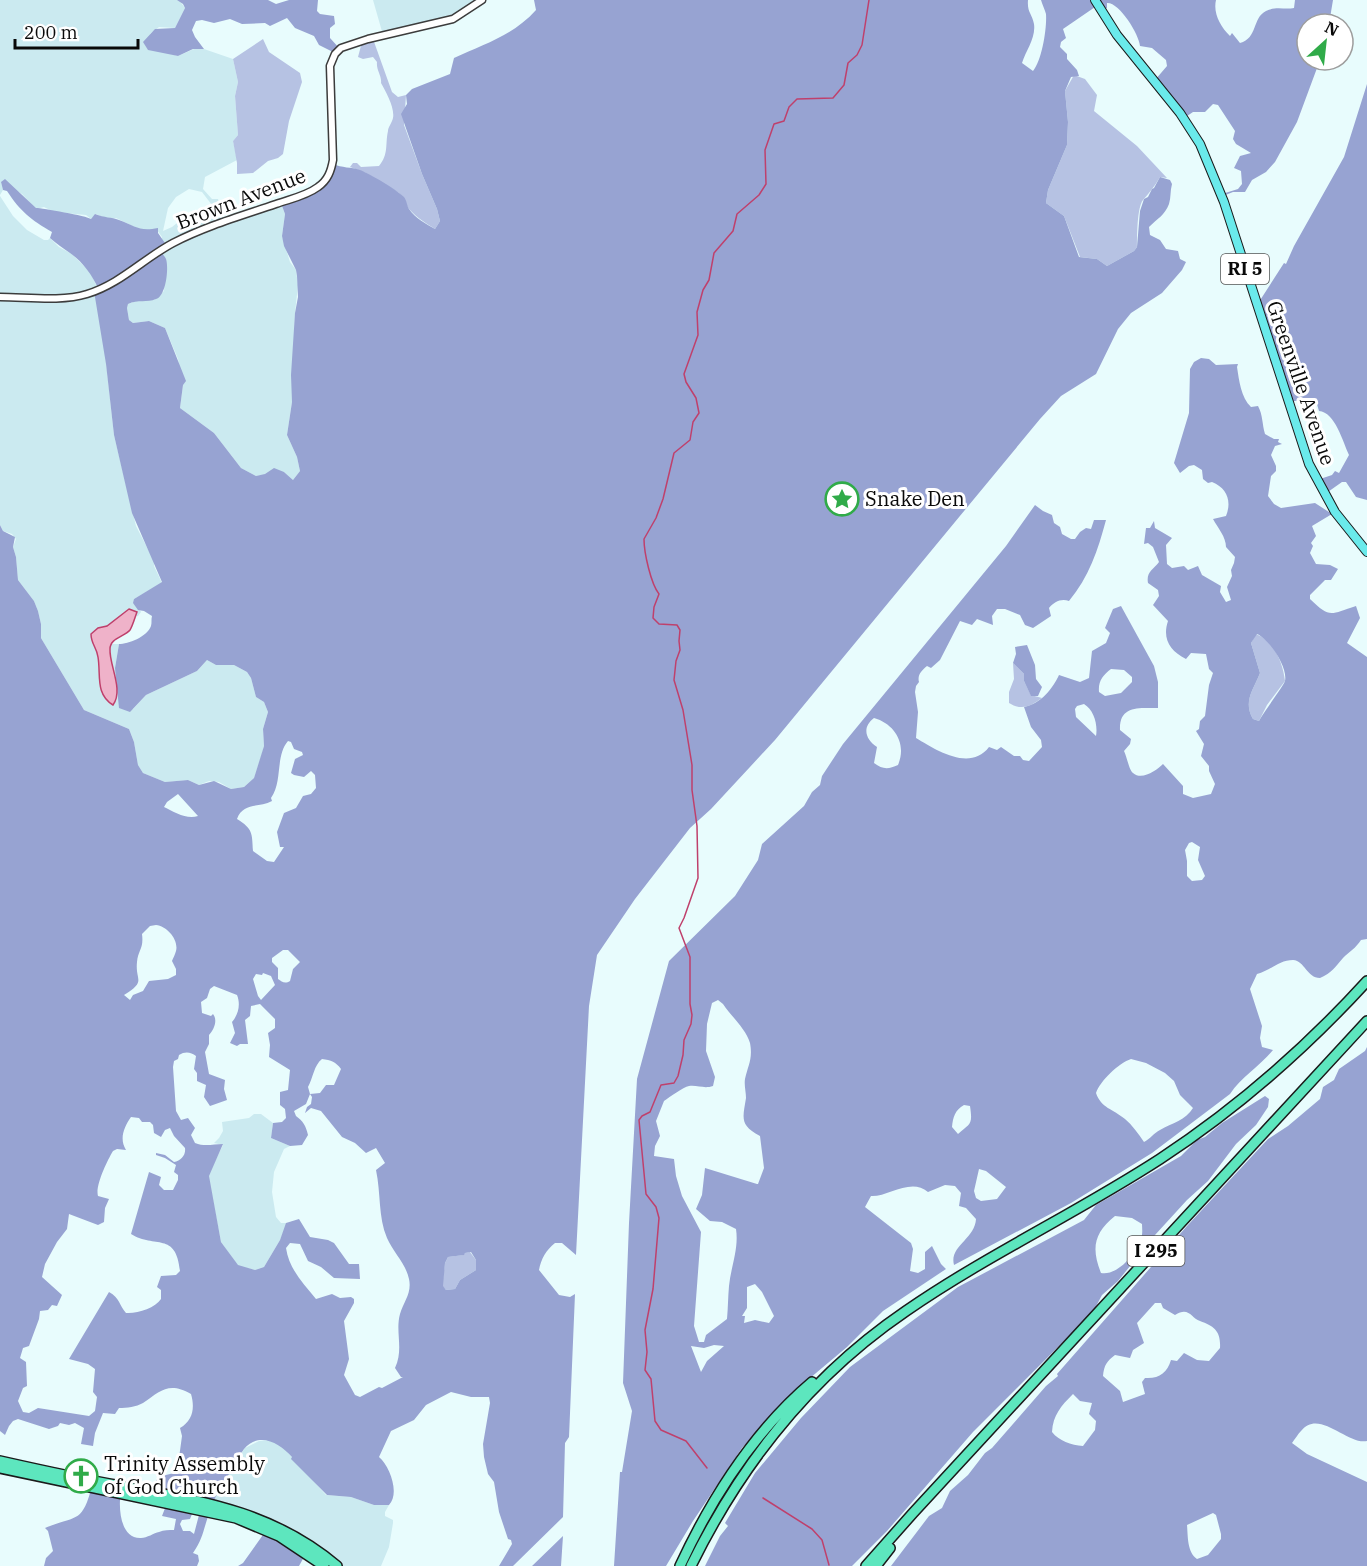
<svg xmlns="http://www.w3.org/2000/svg" width="1367" height="1566" font-family="'IBM Plex Serif',serif">
<style>
.farmland{fill:#cbeaf0;fill-rule:evenodd}
.green{fill:#b6c2e3}
.forest{fill:#97a3d2;fill-rule:evenodd}
.water{fill:#efb2c9;stroke:#bf406c;stroke-width:1.5}
.lines{fill:none;stroke-linecap:round;stroke-linejoin:round}
.stream{stroke:#bf406c;stroke-width:1.5}
.minor-casing{stroke:#3c3c3c;stroke-width:9}
.major-casing{stroke:#1a1a1a;stroke-width:10}
.highway-casing{stroke:#1a1a1a;stroke-width:12}
.minor{stroke:#fff;stroke-width:6}
.major{stroke:#6aeaeb;stroke-width:8}
.highway{stroke:#5de6be;stroke-width:9}
.labels{text-anchor:middle;stroke-width:6;stroke-linejoin:round;paint-order:stroke}
.shield{fill:#fff;stroke:#535353;stroke-width:1.5}
.shield-label{font-size:18px;font-weight:bold;fill:#090909}
.street-label{font-size:20px;fill:#090909;stroke:#fff}
.poi-label{font-size:20px;fill:#090909;stroke:#fff;text-anchor:start}
</style>
<rect width="100%" height="100%" fill="#e8fcfd"/>
<path class="farmland" d="M0 0H179L185 8 175 28 159 27 151 33 147 40 164 52 178 56 194 49H204L233 59 238 82 235 96 238 135 233 141 237 160 205 177 203 189 212 199H218L224 221 281 203 285 214 282 236 290 262 296 270 298 285 295 313 292 402 287 435 297 457 300 471 293 480 284 472 256 476 241 468 214 433 180 408 183 385 178 359 165 328 149 321 133 323 129 320 127 308 128 304 139 300H154L164 291 166 260 160 251 162 237 157 230H141L116 218 107 219 96 214 91 219 86 215 54 212 44 207 36 209 22 194 1 182 3 190 0 195ZM189 189 202 192 218 213 210 220 203 221 186 216 172 227 163 231 168 208 176 197Z
M373 0H480L465 12 441 22 383 35Z
M0 196 13 216 27 230 44 240H48L50 238 59 247 72 254 90 272 98 289 114 435 136 526 154 561V566L162 583 134 599 141 612 138 616 121 620 107 644H119L115 668 133 709 146 695 197 671 207 660 216 665H234L247 672 251 678 256 697 264 702 268 712 263 729 264 746 262 754 254 778 244 787 231 789 219 782 209 781 199 785 188 780 165 782 143 773 138 765 134 742 129 729 84 710 41 638V624L38 611 34 601 18 580 16 557 13 547 16 539 12 534 3 531 0 525Z
M254 1114H261L273 1123 271 1138 290 1146 284 1149 274 1172 272 1192 276 1217 281 1223H286V1226L280 1240 264 1267 255 1270 238 1266 221 1242 208 1175 223 1145 214 1143 219 1138 223 1131 222 1122 249 1118Z
M271 1440 284 1448 326 1495 351 1497 374 1505H389L385 1512V1516L393 1520V1523L389 1547 381 1566H330L311 1551 210 1511 219 1488 245 1448 259 1441Z"/>
<path class="green" d="M263 39 269 52 300 73 302 82 289 121 283 154 278 158 268 161 253 173 237 174V163L233 141 238 135 235 96 238 82 233 59Z
M373 39 392 92 398 97 406 95 404 125 422 174 437 209 440 221 435 229C426 223 417 218 410 210 405 205 405 198 399 193L366 173 350 167 353 163H357L361 167 379 166C389 154 385 144 388 131 388 127 392 123 393 118 395 108 386 92 381 83 382 76 376 70 377 62L373 57 363 59 358 57 362 42Z
M1074 75 1085 79 1097 95 1094 111 1137 146 1167 178 1160 177C1155 186 1149 193 1143 200 1137 207 1137 238 1137 247L1134 251 1107 266 1097 259 1080 257 1064 216 1046 203 1048 190 1067 145 1068 122 1065 91Z
M1256 634C1275 641 1283 664 1285 681L1267 705 1259 721 1253 719C1243 701 1253 691 1260 673L1251 643Z
M1013 663 1024 674V681L1031 695 1042 698C1031 706 1022 711 1009 703V692L1014 679Z
M470 1252 476 1260V1270L460 1280 455 1289 446 1290 442 1286 445 1263 448 1257 463 1255 465 1253Z"/>
<path class="forest" d="M177 0H268L276 4 289 0H318L317 11 320 14 334 16 335 24 330 28V38L340 49 335 53 319 45 314 36 295 28 287 18 270 26 265 23 242 24 230 19 214 23 202 20 196 21 192 30 195 37 204 49H193L178 56 148 50 143 42 155 29 175 28 185 8 183 4Z
M534 0H1028C1027 13 1032 13 1034 24 1036 38 1026 50 1022 63L1033 71C1042 60 1047 28 1046 14 1045 10 1042 4 1041 0H1216C1213 13 1220 26 1230 36L1232 33 1240 43C1258 38 1252 18 1266 11 1276 6 1285 10 1294 8L1295 0H1333L1329 24H1307V60H1320L1297 122 1275 162 1266 172 1252 180 1245 192H1233L1223 196 1222 194 1238 189 1242 184 1241 171 1234 168 1240 156 1251 153 1236 144 1233 139 1235 131 1218 105 1213 104 1205 112H1193L1184 118 1155 80 1167 66 1166 60 1152 48 1140 46C1139 34 1119 2 1107 3V8L1102 11 1098 5 1063 29 1066 38 1061 42 1060 47 1067 54V59L1077 70 1079 76 1071 77 1065 91 1068 122 1067 145 1048 190 1046 203 1064 216 1079 257 1097 259 1107 266 1134 251 1137 247 1140 211 1144 199 1148 197 1152 189 1154 188 1160 177 1170 180 1172 184C1170 191 1171 198 1169 204 1165 215 1157 219 1149 227L1150 235 1160 240 1166 249 1178 251 1180 259 1186 262 1182 270 1162 293 1131 313 1118 329 1096 374 1061 396 1040 419 775 740 711 809 690 828 635 899 597 955 589 1006 576 1255 562 1243H555C546 1250 541 1259 539 1270L559 1295 570 1297 575 1294 569 1437 565 1443 563 1517 513 1566H499L512 1544 511 1540 508 1539 499 1512 494 1482 488 1474 484 1457 483 1444 490 1403 489 1397H471L451 1392 426 1405 414 1420 391 1431 379 1457C390 1466 400 1494 389 1505H374L351 1497 327 1495 291 1459 292 1457C280 1443 259 1431 244 1449 240 1454 238 1460 235 1465 224 1481 214 1497 209 1514 203 1530 203 1539 193 1553L198 1555 199 1561 197 1566H44L46 1558 53 1551 48 1531 45 1528C77 1515 82 1524 92 1486L121 1492C118 1507 120 1539 141 1538 147 1538 154 1533 159 1532 164 1530 169 1530 174 1530L176 1519 162 1516 167 1503 154 1485 158 1477 178 1472 185 1466 184 1462 179 1458 182 1436 180 1428C193 1420 195 1408 191 1394 169 1381 160 1391 143 1403 136 1407 127 1408 119 1408L115 1414 103 1413 95 1433 93 1446 81 1444 84 1428 75 1423 69 1425 60 1423 58 1426 49 1429 18 1419 13 1421 9 1426 5 1435 0 1431V525L3 531 15 537 13 547 16 557 18 580 34 601 38 611 41 624V638L84 710 129 729 134 742 138 765 143 773 165 782 188 780 199 785 214 781 231 789 244 787 254 778 264 746 263 729 268 712 264 702 256 697 251 678 247 672 234 665H216L207 660 197 671 146 695 130 712 119 708 115 668 119 644C128 644 147 637 151 626 152 623 151 619 152 616L144 611 138 610 133 603 134 599 162 582 132 513 114 435 106 364 94 291 98 288C92 275 83 262 70 253 63 248 57 244 50 238L52 232C31 220 20 211 7 191L3 190 1 182 5 179 36 208C42 208 87 216 91 219L95 214C105 218 111 217 119 220 136 226 139 232 158 228V233L167 246 160 251C162 254 165 256 166 259 169 268 166 296 156 299 147 303 138 299 128 304L127 308 129 320 133 323 149 321 165 328 186 381 183 385 180 408 214 433 241 468 256 476 265 474 274 468 284 472 293 480 300 471 297 457 287 435 292 402 291 375 295 313 298 297 297 276 296 270 284 246 282 236 285 214 281 203 317 188 333 164C342 168 351 167 360 170 370 174 396 189 404 197 407 201 407 206 409 209 415 218 426 224 435 229L440 221 437 209 422 174 401 114 407 104 406 95 412 89 450 74 454 58C484 44 514 35 536 10ZM288 741 291 742 294 749 302 752 303 755 295 759 291 773 294 775 304 777 311 771 315 775 316 788 311 794 303 796 296 808 284 813 277 832 280 847H284L274 862 267 861 253 851C252 833 253 829 237 819 243 802 259 808 272 801L271 798C283 781 275 756 288 741ZM178 794 198 816C187 820 174 812 164 807L167 802ZM156 925C167 926 179 940 176 951 175 955 173 958 172 961L176 969V975L168 979 149 981 143 991 133 995 130 1000 124 995C147 981 135 981 137 962 138 950 144 949 142 934L150 926ZM283 950H288L300 962 293 969 290 981C285 984 282 982 278 979V968L272 962V958ZM263 973 271 976 275 985 261 1000 258 996 253 979 256 974 262 975ZM214 986 237 995C241 1005 238 1015 232 1022L235 1033 230 1043 237 1046 240 1044H248L245 1020 250 1016 251 1006 260 1004 275 1019V1028L268 1033 270 1045 269 1057 290 1070 288 1090 280 1092V1105L285 1109 286 1118 282 1122 273 1123 271 1138 290 1146 302 1145 308 1135C306 1126 303 1121 296 1116L294 1111 306 1104 310 1094 312 1097 311 1104 307 1107 305 1113 311 1108 321 1111 342 1137 355 1143 366 1153 376 1148 385 1163 376 1170C381 1193 378 1217 387 1238 393 1252 406 1264 409 1279 412 1293 404 1301 400 1314 395 1332 404 1349 395 1368L401 1377H403L382 1388 379 1387 360 1397 355 1395 344 1375 349 1359 344 1321 354 1303V1299L351 1297 340 1298 332 1294 316 1299C303 1283 289 1269 286 1248L290 1243 300 1244 308 1261 321 1267 334 1278 360 1279 359 1264H349L334 1243 328 1240 310 1237 299 1219 286 1223 280 1240 264 1267 255 1270 238 1265 221 1242 209 1176 223 1144C213 1144 205 1147 195 1143L191 1135 195 1128 188 1118 181 1120 176 1111 173 1067 174 1061 178 1059 179 1055C185 1051 191 1052 196 1056L194 1069 197 1073V1081L206 1085 204 1097 210 1106 227 1100 224 1089 225 1080 209 1074 205 1052 209 1044V1035C214 1030 218 1020 213 1014L211 1016 202 1013 201 1002 207 998 210 989ZM322 1059C331 1060 336 1062 341 1069L334 1085H326L320 1093 310 1094 308 1087C313 1078 314 1065 322 1059ZM131 1117 139 1118 142 1122H150L153 1125 154 1133 161 1137 165 1130 170 1128 174 1136 185 1148C186 1155 181 1161 174 1162L165 1155 156 1153V1155L165 1158 176 1165 174 1172 178 1175V1180L173 1190H164L159 1185 161 1177 149 1172 131 1234C155 1249 176 1231 180 1271L176 1275 161 1276 157 1287 161 1290V1299C155 1308 137 1314 126 1313 119 1305 120 1298 109 1292L69 1359 88 1364 95 1369 93 1392 97 1397 95 1411 89 1416 38 1408 29 1413 23 1412 18 1401 23 1388 27 1386 26 1362 20 1358 23 1348 29 1346 39 1319 40 1311 48 1310 52 1305 57 1306 62 1295 42 1277 45 1264 57 1242 67 1229 69 1214 98 1225 104 1222 105 1208 109 1199 98 1196C95 1186 107 1161 113 1151L117 1149 126 1150C119 1139 124 1127 131 1117ZM471 1252 476 1260V1270L460 1280 455 1289 446 1290 443 1286 445 1263 448 1257 464 1255 465 1253ZM192 1514 199 1515 194 1534 190 1531H183L180 1524 182 1520 190 1519Z
M1367 84V500L1356 497 1346 482H1342L1325 494 1317 480 1332 475 1335 471 1339 473 1349 455C1343 442 1335 412 1319 411L1316 401 1313 398 1289 402 1257 305 1284 263 1286 264 1294 246 1344 157Z
M1201 358 1209 359 1216 365 1238 364 1237 367C1239 380 1241 398 1251 407L1258 406C1263 415 1262 424 1265 434L1274 439H1279L1278 442 1282 444 1275 446 1271 455 1276 466V471L1271 476 1268 496 1274 504 1281 508 1315 503 1332 514 1312 526 1316 536 1311 543 1313 546 1310 553 1316 564 1330 565 1338 569 1331 580H1325L1310 595V599C1330 618 1329 615 1356 606L1360 618 1347 643 1367 657V939L1361 940C1356 948 1349 952 1343 958 1335 967 1332 973 1320 978 1307 978 1305 961 1293 960 1279 960 1270 971 1257 974L1250 989 1262 1026 1260 1038 1262 1047 1273 1050C1260 1066 1241 1077 1230 1094L1152 1153 1071 1203 954 1265C949 1246 975 1239 976 1219L966 1208 959 1206 961 1193 955 1186 945 1185 928 1192C911 1177 888 1197 871 1196L865 1207 911 1243 913 1249 910 1271 918 1273 925 1269V1252L932 1246 941 1264 946 1269 883 1311 847 1347 791 1394 742 1448 693 1521 666 1566H614L620 1472H622L632 1411 623 1383 629 1223 637 1079 669 961 735 896 758 860 762 844 804 806 812 792 820 785 822 776 843 744 1006 546 1035 505 1043 511 1052 515 1054 523 1060 527 1062 534 1071 539H1075L1080 532 1086 528 1091 529 1094 520H1106C1098 550 1089 577 1069 601 1061 598 1054 602 1049 608L1051 616 1033 628 1025 625 1020 615 1005 609H997L992 616 993 625 977 619 972 625 960 621 940 660 931 668 927 666C922 670 917 675 919 682L916 686 915 692 918 712 916 738C936 750 970 772 989 747L997 750 1001 747 1014 756H1020L1023 760 1029 761 1042 747 1041 740 1031 727 1024 707C1041 704 1053 688 1059 675L1080 682 1089 678 1092 651 1106 643 1110 633 1105 628 1113 609 1121 606 1154 666 1158 682V708C1139 708 1119 705 1120 730L1131 739 1130 744 1124 751C1127 757 1129 770 1133 773 1142 781 1157 770 1163 764L1183 786V794L1193 798 1211 794 1215 784 1209 771V766L1201 756 1204 744 1196 731 1199 729 1200 721 1205 716 1209 685 1213 673 1209 669 1206 654 1191 653 1186 659C1170 651 1162 639 1168 621L1153 605 1159 596 1158 590 1148 583C1146 572 1153 570 1159 562L1153 547 1148 543 1144 544 1146 528H1150L1154 521 1155 528 1172 538 1166 545 1167 564 1172 568 1184 566 1188 570 1198 566 1202 575 1221 586 1220 592 1226 602 1231 600 1227 587 1232 576 1231 570 1234 563 1235 557 1226 547C1226 537 1218 528 1213 519L1226 516C1232 501 1227 488 1212 482L1208 483 1203 479 1202 470 1194 465 1189 466 1180 473 1174 463 1189 413 1190 369 1194 362ZM1257 634C1269 639 1288 667 1285 681 1284 685 1263 713 1259 721L1253 719C1243 701 1253 691 1260 673L1251 643ZM1111 669 1124 670 1132 677V682L1121 693 1105 696 1099 692C1098 681 1103 675 1111 669ZM1084 704C1094 710 1098 725 1096 736L1076 717 1075 709 1077 706ZM874 718C895 724 907 744 898 765 889 769 883 770 874 763L877 747C865 739 862 727 874 718ZM1192 842 1200 847 1198 860 1205 876 1202 880 1192 881 1187 876V861L1185 850 1189 843ZM718 1000 723 1004C731 1016 746 1029 750 1043 753 1059 748 1065 745 1079 744 1085 746 1092 746 1098 743 1118 739 1125 760 1136L764 1168 758 1184H757L705 1168 702 1195 696 1209 710 1221 722 1222 736 1229C739 1249 731 1266 729 1286 728 1297 728 1308 727 1319L706 1335 704 1342H699L694 1326 701 1232 682 1196 676 1176 674 1159 654 1156 655 1146 660 1136 656 1121 664 1101C670 1097 683 1087 689 1086 698 1085 704 1089 713 1086L715 1077 706 1051 707 1024 712 1003ZM1131 1059 1146 1063 1165 1073 1174 1081 1180 1095 1193 1108C1186 1120 1172 1123 1160 1130 1154 1133 1150 1139 1144 1142 1138 1133 1132 1125 1125 1119 1113 1109 1101 1108 1096 1093 1100 1081 1119 1063 1131 1059ZM964 1105 970 1106C973 1126 970 1123 958 1134L952 1127C953 1117 955 1110 964 1105ZM979 1169 986 1171 1006 1187 997 1199 981 1201 976 1198 974 1191ZM755 1284 762 1292 774 1316 769 1323 755 1320 744 1323 745 1316H742L747 1308V1287ZM714 1345 724 1346 707 1361 701 1372 691 1346 704 1348Z
M1027 645 1035 665 1036 679 1042 687 1038 696H1031L1024 681V674L1013 663 1016 654 1015 647Z
M1367 1047V1441C1347 1445 1319 1408 1301 1431 1298 1434 1295 1439 1292 1443L1307 1454 1367 1482V1566H891L929 1516 942 1508 950 1491 968 1475 985 1453 992 1448 1046 1386 1058 1376 1057 1374 1187 1226 1268 1139 1288 1126 1320 1099 1323 1087 1334 1080 1339 1069 1365 1051ZM1155 1303H1161L1163 1308 1175 1315C1189 1306 1191 1318 1200 1321 1214 1326 1221 1331 1220 1348L1209 1361 1197 1360 1184 1353 1177 1361 1171 1360C1167 1373 1159 1379 1145 1378L1142 1382 1145 1394 1123 1402 1120 1391 1103 1376C1104 1365 1107 1361 1115 1355L1130 1358 1133 1350 1144 1343 1137 1323ZM1073 1394 1080 1401 1092 1403 1089 1414 1096 1421 1095 1430 1083 1446C1071 1445 1059 1441 1052 1432 1053 1415 1061 1406 1073 1394ZM1213 1513 1216 1515 1221 1534V1539L1208 1555 1197 1559C1187 1552 1188 1536 1187 1525Z
M1265 1096 1269 1099 1268 1107 1256 1125 1236 1144 1208 1181 1187 1200 1155 1235 1118 1281 1102 1295 1093 1312 973 1432 887 1531 852 1566H705L720 1536 728 1526 725 1523 755 1473 801 1418 850 1367 958 1287 1084 1220 1096 1205 1181 1156 1197 1140 1205 1137 1222 1123ZM1115 1216 1132 1218 1142 1224C1142 1228 1143 1234 1141 1238 1137 1253 1118 1276 1101 1273 1091 1248 1094 1233 1115 1216Z
M265 1532 304 1557 299 1566H238L243 1563Z
M563 1536 561 1566H532Z"/>
<path class="water" d="M129 609 137 612C135 617 133 625 130 630 124 637 110 638 110 649 109 665 124 690 113 705 95 694 101 675 98 657 97 648 91 644 91 634L98 628 107 626Z"/>
<g class="lines">
<path class="stream" d="M707 1468 686 1441 661 1430 655 1421 651 1379 645 1370 647 1352 645 1330 653 1289 659 1218 656 1207 646 1194 639 1120 642 1116 650 1112 661 1085 674 1083 678 1076 683 1055 684 1040 691 1024 692 1015 690 1004V957L679 928 684 918 698 878 697 826 692 790V765L683 710 674 680 676 661 680 650 679 641 680 630 677 625 659 624 653 618 654 607 659 594C651 584 644 553 644 539L656 518 663 499 674 453 690 440 693 422 699 413 696 398 686 382 684 374 698 335 697 312 703 290 709 280 714 253 733 231 737 214 759 195 766 184 765 150 774 124 784 121 789 107 797 99 833 98 844 85 848 63 857 55 862 45 869 0
M763 1498 812 1529 822 1540 829 1565"/>
<g class="minor-casing">
<path id="minor" d="M0 297C27 297 61 302 87 294 120 284 143 259 173 243 206 226 241 216 276 204 290 199 306 196 318 187 328 180 331 171 333 160L330 66 335 54 341 48 368 39 453 19 482 0"/>
</g>
<g class="major-casing">
<path id="major" d="M1095 0 1117 35 1180 113 1200 144 1224 202 1309 464 1335 512 1367 552"/>
</g>
<g class="highway-casing">
<path id="highway" d="M0 1461C40 1470 80 1479 121 1486 201 1501 272 1511 337 1566
M0 1468 236 1518 279 1536 324 1566
M680 1566C712 1497 753 1432 812 1382
M691 1566C741 1464 812 1375 906 1311 987 1255 1077 1213 1160 1159 1236 1109 1306 1048 1367 981
M866 1566 913 1513 1367 1021
M876 1566 890 1548"/>
</g>
<use href="#minor" class="minor"/>
<use href="#major" class="major"/>
<use href="#highway" class="highway"/>
</g>
<defs>
<g id="sight-ring" transform="scale(1.725)"><circle r="9.5" fill="#fff" stroke="#30ab49" stroke-width="1.5"/><path d="M0-6L1.8-2.2L6-1.7L2.9 1.2L3.7 5.4L0 3.3L-3.7 5.4L-2.9 1.2L-6-1.7L-1.8-2.2Z" fill="#30ab49"/></g>
<g id="church-ring" transform="scale(1.725)"><circle r="9.5" fill="#fff" stroke="#30ab49" stroke-width="1.5"/><path d="M-1.2-6h2.4v3.5h3.3v2.4h-3.3V6h-2.4V-.1h-3.3v-2.4h3.3Z" fill="#30ab49"/></g>
</defs>
<g fill-rule="evenodd">
<use href="#sight-ring" x="842" y="499"/>
<use href="#church-ring" x="81" y="1476"/>
</g>
<g class="labels">
<g class="shield">
<rect x="1221" y="254" width="48" height="30" rx="4.5"/>
<rect x="1127.5" y="1236" width="57" height="30" rx="4.5"/>
</g>
<g class="shield-label">
<text x="1245" y="275">RI 5</text>
<text x="1156" y="1257">I 295</text>
</g>
<g class="street-label">
<text transform="translate(241 199) rotate(-21)" y="7">Brown Avenue</text>
<text transform="translate(1301 383) rotate(71)" y="7">Greenville Avenue</text>
</g>
<g class="poi-label">
<text x="865" y="506">Snake Den</text>
<text x="104" y="1471">Trinity Assembly<tspan x="104" dy="23">of God Church</tspan></text>
</g>
</g>
<g transform="translate(1325 42) rotate(27)"><circle r="28" fill="#ffffff" stroke="#9d9d9d" stroke-width="1.5"/>
<path d="M0-4.5L10 22L0 15L-10 22Z" fill="#30ab49"/>
<text y="-9" font-size="16" font-weight="bold" text-anchor="middle" fill="#090909">N</text>
</g>
<path d="M15 39v9h123v-9" fill="none" stroke="#090909" stroke-width="3"/>
<text x="24" y="39" font-size="18" fill="#090909" stroke="#ffffff" stroke-width="4.5" paint-order="stroke">200 m</text>
</svg>
